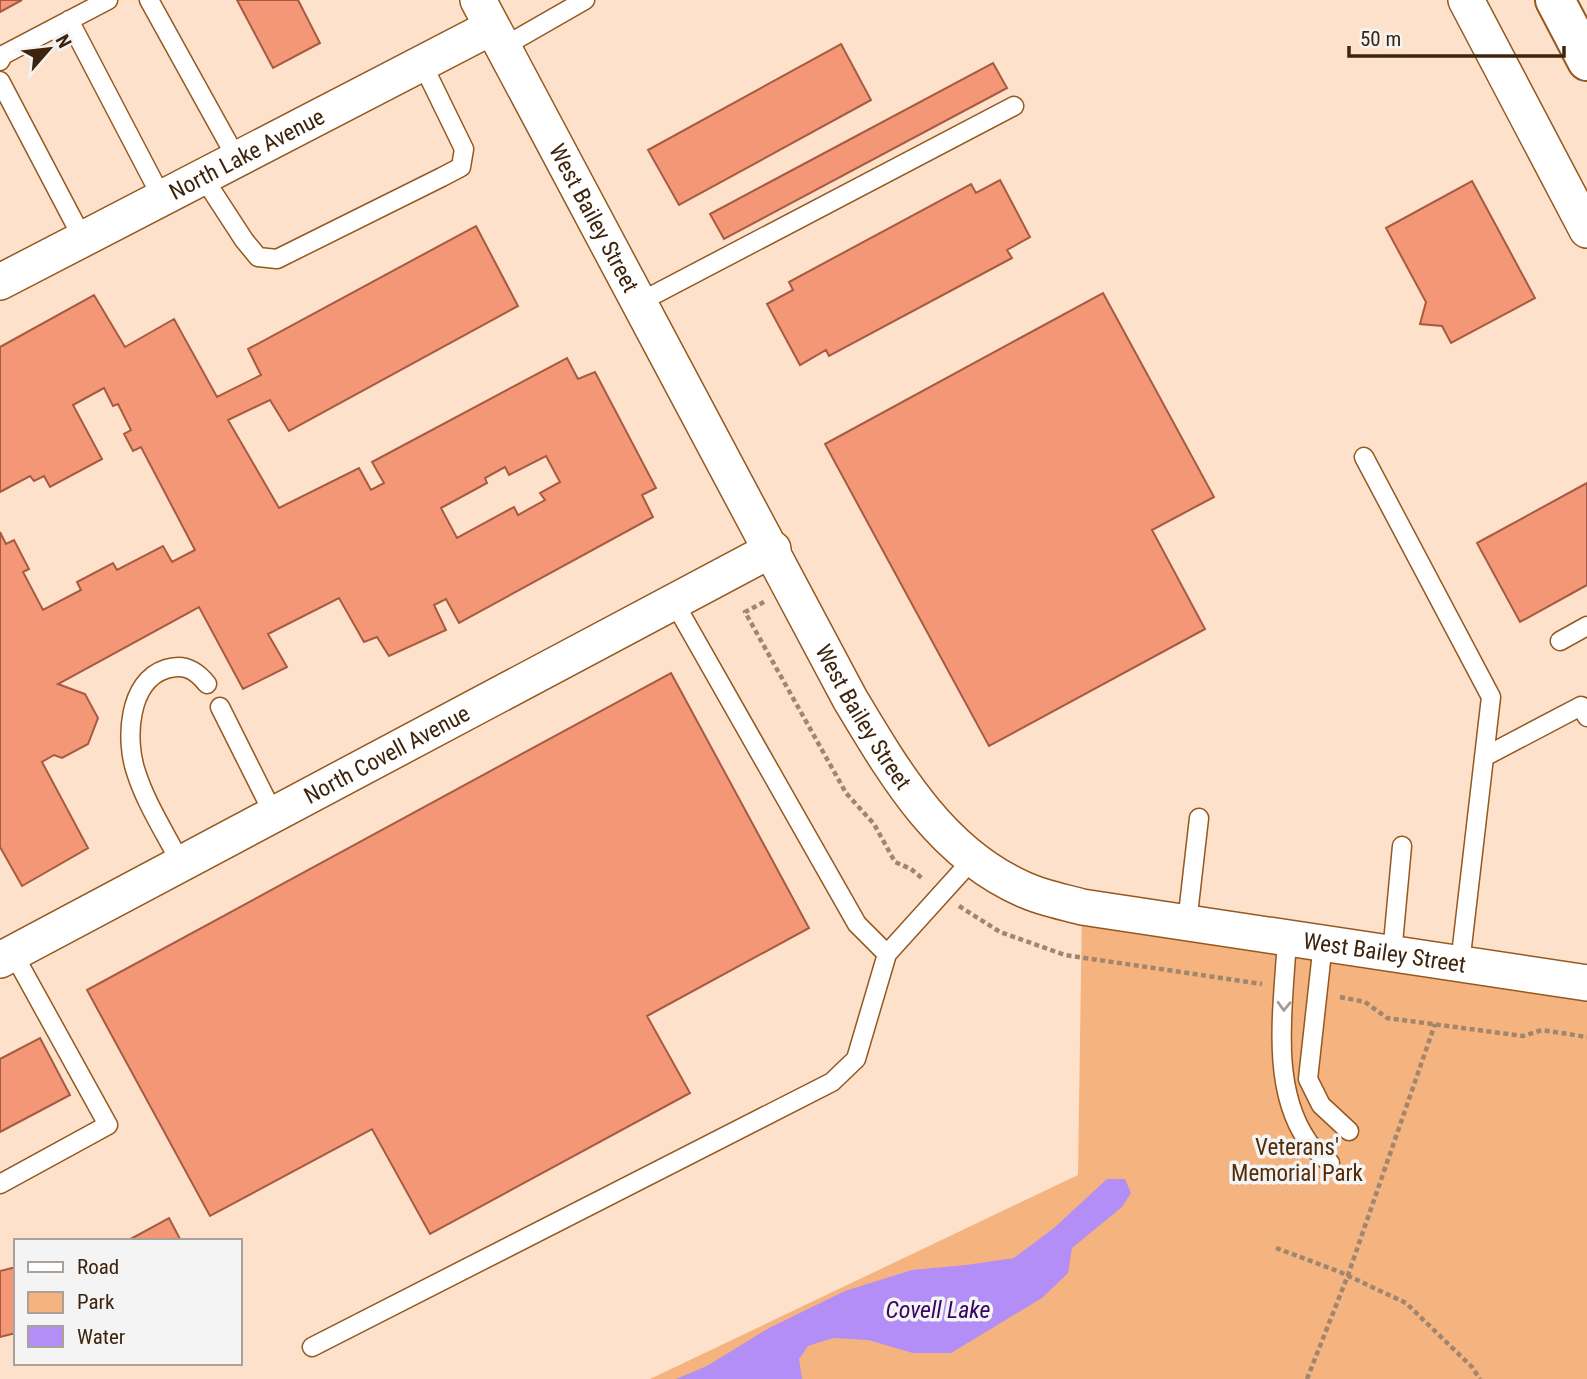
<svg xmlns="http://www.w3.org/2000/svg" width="1587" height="1379" font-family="'Roboto Condensed',sans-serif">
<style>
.green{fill:#f4b37f}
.water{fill:#b38ef6}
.building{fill:#f49777;stroke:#a65b41;stroke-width:2;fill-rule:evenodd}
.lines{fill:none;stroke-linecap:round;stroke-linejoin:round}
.lane-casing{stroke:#95581f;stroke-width:21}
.street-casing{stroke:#95581f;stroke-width:38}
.highway-casing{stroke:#95581f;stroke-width:42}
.path{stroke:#a0856f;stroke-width:4.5;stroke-dasharray:5 3.5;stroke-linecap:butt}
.lane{stroke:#fff;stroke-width:18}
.street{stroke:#fff;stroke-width:35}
.highway{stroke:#fff;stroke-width:38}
.oneway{stroke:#a89c92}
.labels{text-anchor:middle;stroke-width:7;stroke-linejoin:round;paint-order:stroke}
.street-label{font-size:23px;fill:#3e240d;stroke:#f4f4f4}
.park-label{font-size:23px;fill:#522c08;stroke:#f4f4f4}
.water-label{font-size:24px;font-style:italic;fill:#360465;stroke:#f4f4f4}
</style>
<rect width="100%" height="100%" fill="#fde1cb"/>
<path class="green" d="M1082 907 1587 996V1379H650L1078 1175Z"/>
<path class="water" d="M1107 1179H1125L1131 1193 1122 1207 1072 1248 1068 1273 1042 1298 951 1353H913L868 1340 833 1338 808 1346 799 1359 802 1379H676L707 1366 769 1328 845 1291 912 1270 966 1265 1014 1258 1054 1228Z"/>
<path class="building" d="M0 0H22L0 12Z
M237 0H298L320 43 273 68Z
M841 44 871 100 679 205 648 150Z
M993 63 1007 88 724 239 710 214Z
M1000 180 1030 237 1007 250 1012 258 829 356 826 350 800 365 767 304 793 290 789 282 971 184 976 193Z
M1472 181 1535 298 1451 343 1442 326 1420 324 1426 302 1386 228Z
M476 226 518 306 289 431 270 400 228 420 279 508 359 468 371 490 384 483 372 462 567 358 578 379 595 372 656 488 642 495 653 517 459 623 446 599 434 605 446 630 389 656 377 637 364 642 339 598 268 634 287 667 243 689 199 607 58 684 85 694 98 718 88 744 62 758 54 755 42 762 88 848 22 886 0 847V532L6 544 14 540 29 569 23 572 43 610 81 590 77 582 113 563 117 570 163 546 172 562 195 550 141 447 133 451 124 434 131 430 118 404 113 406 104 388 73 405 102 459 50 487 44 476 34 481 30 476 0 492V347L94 295 125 347 174 319 217 397 261 375 248 349ZM546 456 560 482 540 493 545 500 518 515 514 507 457 538 441 508 487 483 485 478 505 467 509 475Z
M1103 293 1214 497 1152 530 1205 629 989 746 825 444Z
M1587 483V585L1520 622 1477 543Z
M671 673 809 928 647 1016 690 1093 430 1234 372 1129 210 1216 87 990Z
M40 1038 70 1095 0 1132V1059Z
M169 1218 181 1241H127Z
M16 1267V1333L0 1337V1271Z"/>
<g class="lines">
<g class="lane-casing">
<path id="lane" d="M149 0 237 159
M69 20 162 198
M503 47 585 0
M0 61 3 55 108 0
M0 81 83 239
M203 177 244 240 258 257 277 259 442 177 461 167 464 149 422 63
M640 302 1014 106
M1364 457 1491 697 1460 964
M674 602 857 924 887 954
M1560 641 1587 626
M220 707 274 815
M1484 757 1581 706 1587 717
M181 864C166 834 146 804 136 772 125 740 128 681 166 669 184 663 196 670 207 684
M1187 923 1199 818
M1287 938C1284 1002 1269 1085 1307 1140 1312 1149 1323 1156 1330 1163
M1323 943 1308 1079 1321 1105 1349 1131
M1392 954 1402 846
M0 1184 108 1125 13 953
M312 1347 832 1082 856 1059 887 954 972 860"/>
</g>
<g class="street-casing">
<g id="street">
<path id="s1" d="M478 0 850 699C895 774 941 854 1025 890 1043 898 1064 902 1082 907L1587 983"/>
<path d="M1466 0 1587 230"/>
<path id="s2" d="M0 282 492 27"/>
<path id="s3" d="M0 960 773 549"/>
</g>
</g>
<g class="highway-casing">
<path id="highway" d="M1555 0 1587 61"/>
</g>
<path class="path" d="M764 602 745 612 846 793 874 824 895 862 911 869 924 880
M959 906 1000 932 1065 955 1262 984
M1340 997 1365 1002 1387 1018 1523 1036 1542 1030 1587 1037
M1276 1248 1340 1272 1406 1303 1472 1367 1480 1379
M1307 1379 1348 1275 1435 1024"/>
<use href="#lane" class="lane"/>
<use href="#street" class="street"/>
<use href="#highway" class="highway"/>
</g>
<defs><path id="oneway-chevron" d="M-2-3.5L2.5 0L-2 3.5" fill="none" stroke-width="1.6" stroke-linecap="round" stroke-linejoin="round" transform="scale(1.75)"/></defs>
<use class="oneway" href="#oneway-chevron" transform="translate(1284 1006) rotate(92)"/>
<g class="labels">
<g class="street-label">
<text dy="8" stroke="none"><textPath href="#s2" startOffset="278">North Lake Avenue</textPath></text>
<text dy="8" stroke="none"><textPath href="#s1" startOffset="247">West Bailey Street</textPath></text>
<text dy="8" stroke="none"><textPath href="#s1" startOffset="814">West Bailey Street</textPath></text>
<text dy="8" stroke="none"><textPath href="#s3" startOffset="438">North Covell Avenue</textPath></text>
<text dy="8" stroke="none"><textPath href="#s1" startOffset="1421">West Bailey Street</textPath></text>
</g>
<g class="park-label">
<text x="1297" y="1155">Veterans'<tspan x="1297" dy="26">Memorial Park</tspan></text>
</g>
<g class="water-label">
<text x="938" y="1318">Covell Lake</text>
</g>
</g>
<rect x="14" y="1239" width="228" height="126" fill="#f4f4f4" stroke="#aba198" stroke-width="2"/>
<rect x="28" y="1262" width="35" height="10" fill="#ffffff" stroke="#aba198" stroke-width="2"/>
<text x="77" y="1274" font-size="21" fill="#3e240d">Road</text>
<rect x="28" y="1292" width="35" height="21" fill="#f4b37f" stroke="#aba198" stroke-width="2"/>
<text x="77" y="1309" font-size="21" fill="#3e240d">Park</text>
<rect x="28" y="1326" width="35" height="21" fill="#b38ef6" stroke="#aba198" stroke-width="2"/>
<text x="77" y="1344" font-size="21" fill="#3e240d">Water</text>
<g transform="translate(49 49) rotate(62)" stroke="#f4f4f4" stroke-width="5" paint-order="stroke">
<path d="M0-5L12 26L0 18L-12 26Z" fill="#3e240d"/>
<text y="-10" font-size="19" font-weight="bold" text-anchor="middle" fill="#3e240d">N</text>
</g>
<path d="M1349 46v10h215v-10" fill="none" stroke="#3e240d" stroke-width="3.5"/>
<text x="1360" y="46" font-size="21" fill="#3e240d" stroke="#f4f4f4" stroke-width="5" paint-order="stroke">50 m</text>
</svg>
